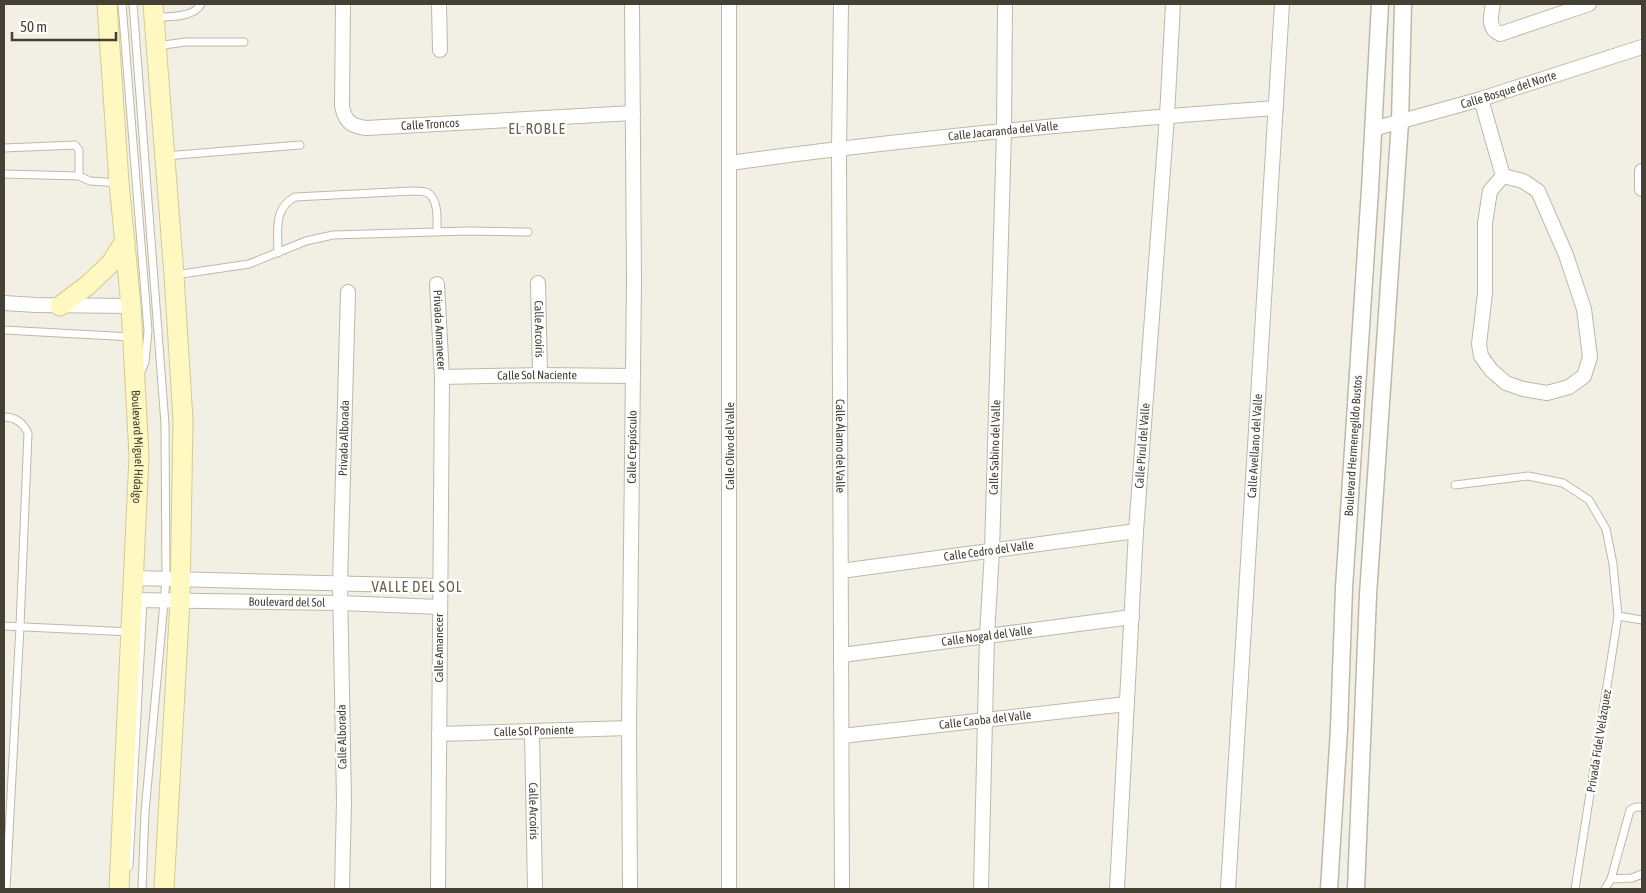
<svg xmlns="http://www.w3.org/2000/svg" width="1646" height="893" font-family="'Asap Condensed',sans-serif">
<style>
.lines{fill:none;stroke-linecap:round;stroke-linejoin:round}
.service-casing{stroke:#beb9a6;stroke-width:9}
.minor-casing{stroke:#beb9a6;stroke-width:16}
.tertiary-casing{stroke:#beb9a6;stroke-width:19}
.secondary-casing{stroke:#d4cb93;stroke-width:21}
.service{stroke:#fff;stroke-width:7}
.minor{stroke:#fff;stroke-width:14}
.tertiary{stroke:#fff;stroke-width:16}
.secondary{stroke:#fff8c1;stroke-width:19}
.labels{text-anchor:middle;stroke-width:4.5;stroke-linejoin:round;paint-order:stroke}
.street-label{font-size:12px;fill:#444034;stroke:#fff}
.quarter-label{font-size:15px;letter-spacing:1px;fill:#67604b;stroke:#fff}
</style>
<rect width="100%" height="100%" fill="#f2f0e4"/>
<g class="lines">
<g class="service-casing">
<path id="service" d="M122 4 148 331 145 362 140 374
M133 4 165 424 166 580 145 812 142 889
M154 18C168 16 194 18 201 4
M156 46 186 42H244
M4 148 75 145 79 150V176L90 181 119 183
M165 156 300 145
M4 174 79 176
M278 253C278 232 273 208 295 197L412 191C417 191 424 191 428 193 439 200 437 221 437 232
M175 275 249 264 306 241 333 235 468 231 528 232
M4 330 132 337
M4 417C16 417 23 423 28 433L20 626 6 889
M1455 485 1528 476 1563 483 1589 500 1606 529 1613 564 1618 616 1575 889
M1618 616 1642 620
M4 626 131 632
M129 866 143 600
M1611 879 1630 810 1636 807H1642
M1605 889 1611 879 1632 878 1642 874"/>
</g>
<g class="minor-casing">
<g id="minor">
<path id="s1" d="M343 4 342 106C345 121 350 126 366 128L633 113"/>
<path d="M439 4 440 50"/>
<path d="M729 4V889"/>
<path id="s2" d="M841 4 839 149 842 889"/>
<path d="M1493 4C1491 16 1487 28 1500 34L1589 4"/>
<path d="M1481 99 1503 176"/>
<path id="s3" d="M1373 129 1481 99 1642 47"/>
<path id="s4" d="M730 163C911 138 1094 121 1276 108"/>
<path d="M1642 171V189"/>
<path d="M1503 176 1523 181 1538 191 1566 255 1584 309 1590 357 1584 376 1569 387 1547 393 1523 389 1506 383 1491 370 1481 356 1479 344 1485 293V223L1490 191Z"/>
<path id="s5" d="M538 283 540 375"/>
<path id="s6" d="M437 284 442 377 438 889"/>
<path d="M4 303 36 305 131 306"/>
<path id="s7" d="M442 377 540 375 633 376"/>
<path id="s8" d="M841 571 1136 531"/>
<path d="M134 578 440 586"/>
<path id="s9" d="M133 600 340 603 440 607"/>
<path id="s10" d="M842 655 1132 617"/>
<path id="s11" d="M532 732 535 889"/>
<path id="s12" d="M439 734 629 728"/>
<path id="s13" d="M842 736 1127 704"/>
<path id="s14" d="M342 889 344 801 340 584 348 292"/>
<path id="s15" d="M630 889 629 728 634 281 632 4"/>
<path id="s16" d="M981 889 987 635 992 551 1004 132 1005 4"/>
<path id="s17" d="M1117 889 1136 531 1167 116 1173 4"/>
<path id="s18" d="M1228 889 1282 4"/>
</g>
</g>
<g class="tertiary-casing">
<g id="tertiary">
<path id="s19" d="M1329 889 1339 729 1344 588 1370 189 1380 4"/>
<path d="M1356 889 1368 595 1400 122 1403 4"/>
</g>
</g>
<g class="secondary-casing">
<g id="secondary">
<path id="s20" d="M107 4 119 183 131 306 139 456 119 889"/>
<path d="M153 4 174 275 183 420 180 601 164 889"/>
<path d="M60 306 88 285 111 263 125 241"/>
</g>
</g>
<use href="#service" class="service"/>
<use href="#minor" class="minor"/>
<use href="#tertiary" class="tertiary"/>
<use href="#secondary" class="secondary"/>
</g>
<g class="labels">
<g class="street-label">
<text dy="4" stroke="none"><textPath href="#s3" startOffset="141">Calle Bosque del Norte</textPath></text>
<text dy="4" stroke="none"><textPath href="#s1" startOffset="202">Calle Troncos</textPath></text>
<text dy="4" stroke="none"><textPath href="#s4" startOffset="275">Calle Jacaranda del Valle</textPath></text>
<text dy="4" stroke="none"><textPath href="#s5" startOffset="46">Calle Arcoíris</textPath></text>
<text dy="4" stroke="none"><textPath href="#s6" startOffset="46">Privada Amanecer</textPath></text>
<text dy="4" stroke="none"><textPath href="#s7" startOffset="95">Calle Sol Naciente</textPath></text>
<text dy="4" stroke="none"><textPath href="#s14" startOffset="451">Privada Alborada</textPath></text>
<text dy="4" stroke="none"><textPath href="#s20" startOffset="444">Boulevard Miguel Hidalgo</textPath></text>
<text dy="4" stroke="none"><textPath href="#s15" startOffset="442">Calle Crepúsculo</textPath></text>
<text transform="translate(730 446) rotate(-90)" y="4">Calle Olivo del Valle</text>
<text dy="4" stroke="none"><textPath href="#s2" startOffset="442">Calle Álamo del Valle</textPath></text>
<text dy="4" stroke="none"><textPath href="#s17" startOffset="444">Calle Pirul del Valle</textPath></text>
<text dy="4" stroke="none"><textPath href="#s18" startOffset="444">Calle Avellano del Valle</textPath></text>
<text dy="4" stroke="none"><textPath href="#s19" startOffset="444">Boulevard Hermenegildo Bustos</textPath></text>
<text dy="4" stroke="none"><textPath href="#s16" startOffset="442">Calle Sabino del Valle</textPath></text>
<text dy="4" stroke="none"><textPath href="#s8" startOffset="149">Calle Cedro del Valle</textPath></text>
<text dy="4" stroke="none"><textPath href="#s9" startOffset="154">Boulevard del Sol</textPath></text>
<text dy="4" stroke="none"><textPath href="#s10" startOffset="146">Calle Nogal del Valle</textPath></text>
<text transform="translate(439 648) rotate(-90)" y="4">Calle Amanecer</text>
<text dy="4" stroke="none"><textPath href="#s13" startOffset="144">Calle Caoba del Valle</textPath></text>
<text dy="4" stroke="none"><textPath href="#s12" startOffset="95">Calle Sol Poniente</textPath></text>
<text transform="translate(342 737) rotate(-91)" y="4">Calle Alborada</text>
<text transform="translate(1599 741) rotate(-81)" y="4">Privada Fidel Velázquez</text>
<text dy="4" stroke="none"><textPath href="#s11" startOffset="79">Calle Arcoíris</textPath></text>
</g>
<g class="quarter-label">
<text x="537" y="134">EL ROBLE</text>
<text x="417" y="592">VALLE DEL SOL</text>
</g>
</g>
<rect width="1646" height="893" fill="none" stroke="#444034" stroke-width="10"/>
<path d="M12 32v8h104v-8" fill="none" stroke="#444034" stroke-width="2.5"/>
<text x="20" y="32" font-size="15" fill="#444034" stroke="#ffffff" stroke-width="4" paint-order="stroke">50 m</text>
</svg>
